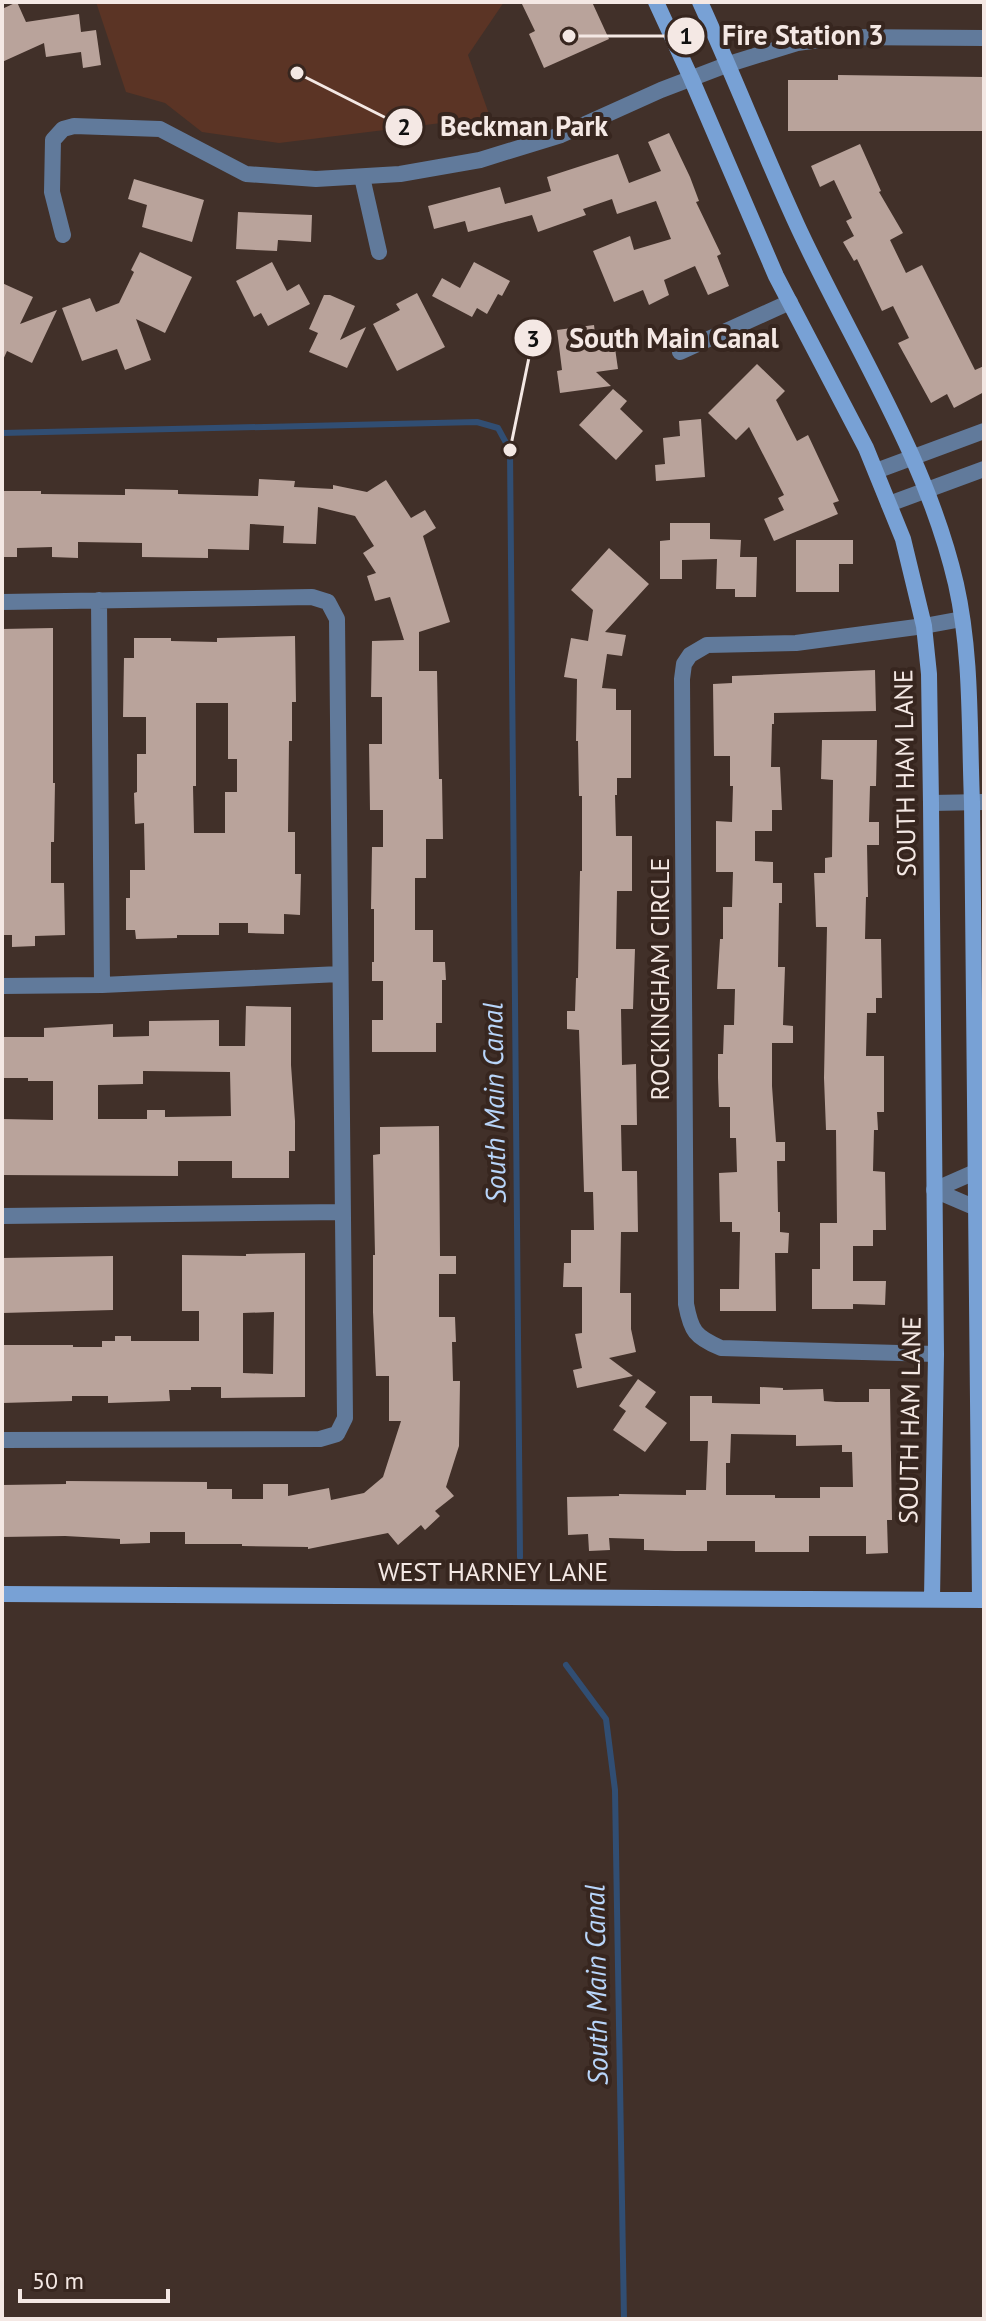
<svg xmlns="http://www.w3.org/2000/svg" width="986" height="2321" font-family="'PT Sans',sans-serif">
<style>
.green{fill:#5b3425}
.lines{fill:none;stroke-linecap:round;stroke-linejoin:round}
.stream{stroke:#314e73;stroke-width:6}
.building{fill:#b9a39b;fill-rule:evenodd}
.minor{stroke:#617a9b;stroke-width:16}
.secondary{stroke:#78a1d5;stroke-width:16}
.labels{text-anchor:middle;stroke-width:8;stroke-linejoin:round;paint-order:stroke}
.street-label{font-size:26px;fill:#f4e8e4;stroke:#37261f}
.water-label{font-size:28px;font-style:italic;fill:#b8d5fa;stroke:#37261f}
.leader{fill:none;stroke:#f4e8e4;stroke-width:3}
.callout-dot{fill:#f4e8e4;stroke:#37261f;stroke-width:3}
.mark-label{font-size:24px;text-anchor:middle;font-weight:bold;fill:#111}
.callout-label{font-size:28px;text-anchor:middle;font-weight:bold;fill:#f4e8e4;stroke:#37261f;stroke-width:8;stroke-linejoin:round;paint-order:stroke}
</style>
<rect width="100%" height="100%" fill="#413029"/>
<path class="green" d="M96 2H504L468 55 490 117 279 143 202 132 165 103 126 92Z"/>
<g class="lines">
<path class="stream" d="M2 433 477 422 498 428 510 450 520 1557
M566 1665 606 1719 615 1790 624 2319"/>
</g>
<path class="building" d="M17 2 26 22 79 14 81 32 96 30 101 65 83 68 81 52 46 57 44 43 2 62V9Z
M521 2H592L609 39 544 68 529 34 535 31Z
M838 75 984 77V131H788V80H838Z
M669 133 690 177 699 201 696 202 721 254 717 256 729 286 708 295 695 266 664 280 669 295 649 305 643 290 614 302 593 251 630 236 634 250 671 239 656 201 617 214 612 199 583 209 586 215 538 232 532 215 468 232 465 221 434 229 428 206 500 187 505 204 551 191 547 177 618 154 629 183 661 171 648 142Z
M860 144 881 191 879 192 903 233 890 240 906 273 922 265 975 370 984 366V392L954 408 947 394 931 403 898 343 909 338 893 306 882 311 857 259 854 261 843 242 854 236 846 221 852 218 834 180 820 187 811 166Z
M134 179 204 200 192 242 142 227 147 205 128 199Z
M238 212 312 215 311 242 278 240 277 251 236 249Z
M140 252 192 277 165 333 136 319 151 360 125 370 117 349 82 361 62 308 90 298 96 312 119 303 134 272 131 270Z
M272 262 287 291 299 284 310 304 268 326 261 313 254 317 236 281Z
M474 262 510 281 502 296 498 294 487 314 477 308 472 317 432 296 442 278 460 288Z
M2 283 33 297 20 324 57 310 32 363 7 351 2 362Z
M417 293 445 347 397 371 373 324 400 310 396 304Z
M324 295H330L355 306 340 340 366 327 347 368 309 352 318 333 309 329Z
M594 325 597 350 615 348 618 369 596 372 611 386 560 393 557 371 562 370 557 330Z
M757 364 785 391 776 400 797 441 808 435 839 501 833 503 838 514 774 541 764 519 784 510 778 498 784 495 749 427 736 440 708 413Z
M613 389 627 401 620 409 643 431 616 460 579 425Z
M701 419 705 477 656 481 655 465 665 464 663 438 680 436 679 421Z
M259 479 295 481 294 487 333 489V485L367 492 386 480 411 518 425 510 436 528 423 536 450 622 419 632V671H437L439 779H442L443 839H426V878H415V930H433V962H445L446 980H442V1023H436V1052H372V1020H383V981H372V962H374V909H371L372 847H383V810H370L369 744H382V697H371L372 641 404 640 390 597 375 601 367 576 376 573 363 553 374 546 355 516 318 507 316 544 283 543 284 526 250 524 249 550 208 549V558L142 557V543L78 542V558L52 557V547L17 548V557H2V491H41V494L125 495V489L178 490V494L258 496Z
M670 523H710V539L741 540 740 557H757L756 597H735V589H716L717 559 682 560V579H660V541L670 540Z
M796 540H853V564H839V592H796Z
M609 548 649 584 605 632 626 635 622 656 607 654 602 688 616 689V710H631V778H617V795H615L616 836H632V891H617L616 949H635L633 1009H621L622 1065 636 1064 637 1125H621L622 1171H637L638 1232H621L620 1293H631V1329L636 1352 609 1358 633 1376 577 1388 573 1370 582 1368 575 1334 582 1333V1287H563L564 1263H571V1230H594L593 1192H584L579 1030 567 1029V1011H575L576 978H578L580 871H582V796H579L578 741H576L577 679 564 677 571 638 588 641 593 610 571 590Z
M53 628V783H55L54 842H51V883H64L65 935 35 936V946L12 947V935H2V629Z
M295 636 296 702H292V741H289L288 832H295V874H301L300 915 284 914V934L248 933V923H219V935H177V938L136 939 135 930H126V898H130V870H145L144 823 135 824 134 793 137 792V754H146V717H123L124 658H134V638H171V641L217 642V638ZM196 703H228V759H237V792H225V833H194L193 786H196Z
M875 670 876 711 774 713V724H772L771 767H780L782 810H772V831H755V861L773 862V883H782V903H779L778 967H785L783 1025 793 1026V1043H772V1086L776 1142H785V1161H777L778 1212H780V1232L789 1233 788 1253H775L776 1311H720V1289H739L740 1232H732V1222H720L719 1173 737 1172 736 1138H730V1107H719L718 1078V1054H723L724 1025H734L735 989H717L720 939H723V907H732L733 872H716V821L732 822 733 786H730V756H714L713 684 732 683V676Z
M822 740H877L876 786H870L869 822H879V845H867L868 897H866L865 939H881L882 998H876V1013H867L866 1056H884V1112H877L878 1130H874L873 1171 885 1172 886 1230H873V1246H853V1281H886L885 1305 853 1304V1309H812V1269H820V1223H837L836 1130H826L824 1078 827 927H816L815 897 814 873H825V858L832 857 833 780 821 779Z
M246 1006 291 1007V1065L295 1121V1151H289V1178H232V1161H178V1176L2 1175V1119L53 1120V1081H28V1078H2V1037H44V1028L113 1024V1037L149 1036V1021L219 1020V1046H245ZM143 1071 230 1072 231 1116 165 1117V1110H147V1119H98V1085L143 1084Z
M439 1126 440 1256H456V1274H439V1317H455L456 1342H452L453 1381H460L459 1446 446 1487 454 1496 435 1511 440 1516 425 1530 421 1525 398 1545 388 1533 308 1549V1547L242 1546V1544H185V1532H150V1543L120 1544V1539L65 1536 2 1537V1485L66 1484V1481L207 1482V1489H232V1499H263V1484H288V1496L329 1488 331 1500 364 1493 383 1477 401 1421H389V1376H376L373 1312V1255H375L373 1155 380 1154V1127Z
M305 1253V1397L221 1398V1387H191V1390H169L170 1401 108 1403V1396H72V1401L2 1403V1345H73V1347H102V1341H115V1336H131V1341H199V1311H182V1255L246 1256V1254ZM274 1312 273 1374 243 1373V1313Z
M113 1256V1310L2 1313V1258Z
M638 1379 656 1392 645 1407 667 1423 645 1452 613 1430 626 1411 619 1406Z
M760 1387 783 1388V1390L823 1389 824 1401 836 1402H869V1389H890L892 1520H887L888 1553 866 1554V1536H809V1552H755V1541H707V1551H675L644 1550V1539L609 1538 610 1550 589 1551 588 1534 568 1535 567 1497 619 1496V1494L686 1495V1490H706L708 1441H690V1396H712V1403L760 1404ZM731 1434 796 1435V1446L842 1445V1452H852L853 1487H820V1498H775V1495H726V1463H730Z"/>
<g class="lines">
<path class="minor" d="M362 177 379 252
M63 235 52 192 53 140 63 129 74 126 160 129 246 174 316 179 400 174 480 160 561 135 661 90 729 64 797 43 841 37 984 38
M680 352 790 302
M876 471 984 431
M889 504 984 469
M99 600 102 985
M2 602 312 597 328 602 337 619 345 1418 337 1434 320 1439 2 1440
M931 803 984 802
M2 986 102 985 340 974
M934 1190 975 1172H984
M934 1190 976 1208H984
M2 1216 343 1212
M936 1354 721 1348C695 1337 691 1331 686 1304L682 679 684 664 690 655 707 645 796 643 924 626 962 619"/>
<path class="secondary" d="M656 2 691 78 776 276 866 448 903 539 924 626 929 674 931 803 936 1354 932 1599
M700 2C734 76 763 151 797 225 852 344 926 455 956 584 972 655 969 730 972 802L980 1600
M2 1594 984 1600"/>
</g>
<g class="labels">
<g class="street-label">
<text transform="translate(905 773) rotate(-91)" y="9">SOUTH HAM LANE</text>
<text transform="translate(660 979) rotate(-90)" y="9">ROCKINGHAM CIRCLE</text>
<text transform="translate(910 1420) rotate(-89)" y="9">SOUTH HAM LANE</text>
<text x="493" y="1581">WEST HARNEY LANE</text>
</g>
<g class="water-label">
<text transform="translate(494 1103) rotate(-91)" y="10">South Main Canal</text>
<text transform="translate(596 1985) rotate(-91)" y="10">South Main Canal</text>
</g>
</g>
<path class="leader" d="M569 36L686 36M297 73L404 127M510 450L533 338"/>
<g class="callout-dot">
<circle cx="569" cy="36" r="8"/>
<circle cx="297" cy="73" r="8"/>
<circle cx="510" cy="450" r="8"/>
<circle cx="686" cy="36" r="20"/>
<circle cx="404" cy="127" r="20"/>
<circle cx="533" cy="338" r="20"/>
</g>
<g class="mark-label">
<text x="686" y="44">1</text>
<text x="404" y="135">2</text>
<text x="533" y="347">3</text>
</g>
<g class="callout-label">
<text x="803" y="45">Fire Station 3</text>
<text x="524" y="136">Beckman Park</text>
<text x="674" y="348">South Main Canal</text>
</g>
<rect width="986" height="2321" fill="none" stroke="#f4e8e4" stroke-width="8"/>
<path d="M20 2289v12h148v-12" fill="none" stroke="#f4e8e4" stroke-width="4"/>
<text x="32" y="2289" font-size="24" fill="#f4e8e4" stroke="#37261f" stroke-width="6" paint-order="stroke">50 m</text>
</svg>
